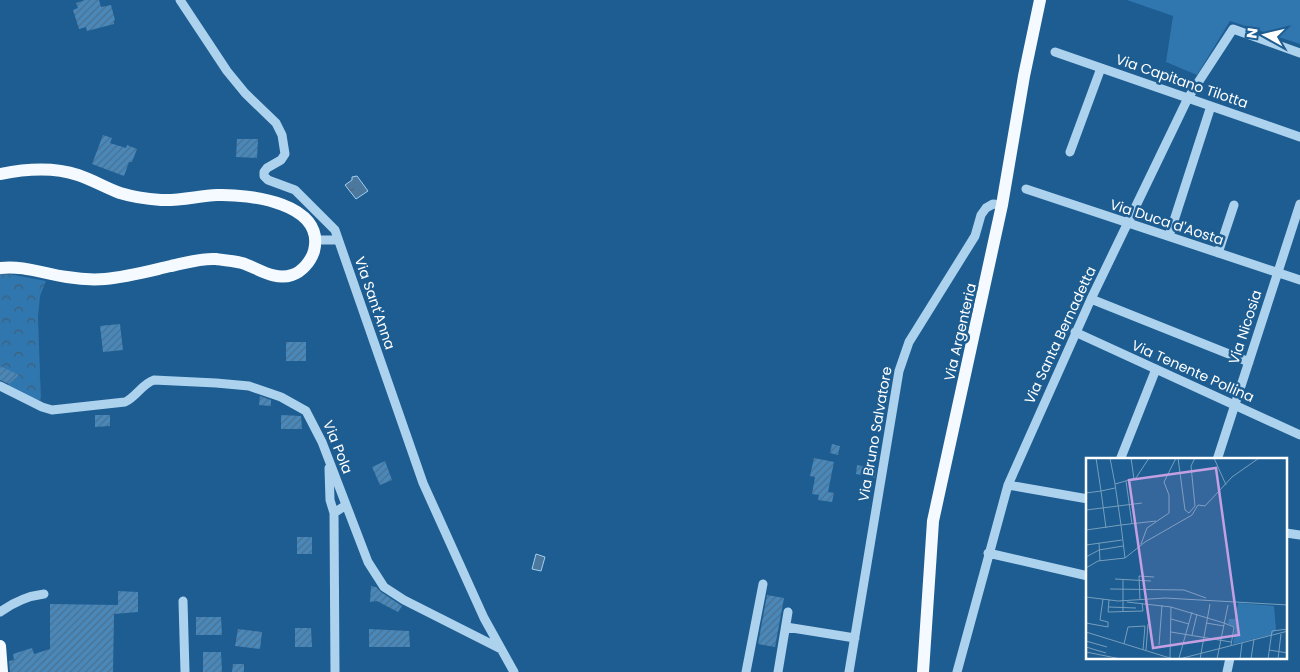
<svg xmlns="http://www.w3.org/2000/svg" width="1300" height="672" font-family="Poppins,sans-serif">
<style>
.grass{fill:#3077af}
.forest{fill:url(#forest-crowns)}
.water{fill:url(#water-ripples);stroke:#a1cef0}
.building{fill:url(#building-hatch)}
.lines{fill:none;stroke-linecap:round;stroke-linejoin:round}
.minor{stroke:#add2ee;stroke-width:9}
.major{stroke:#f4faff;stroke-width:12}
.labels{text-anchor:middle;stroke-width:5;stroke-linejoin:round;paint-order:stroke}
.street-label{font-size:14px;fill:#fff;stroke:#1d5d91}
.inset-road{fill:none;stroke:#779ebd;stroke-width:1}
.view{fill:#c4a0e2;fill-opacity:0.15;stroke:#c4a0e2;stroke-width:2.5}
.inset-edge{fill:none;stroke:#fff;stroke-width:2.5}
</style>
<defs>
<pattern id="forest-crowns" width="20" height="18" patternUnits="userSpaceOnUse" patternTransform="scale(1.25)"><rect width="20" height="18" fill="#3077af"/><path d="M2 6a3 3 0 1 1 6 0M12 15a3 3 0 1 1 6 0" fill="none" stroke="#3f5f79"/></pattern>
<pattern id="water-ripples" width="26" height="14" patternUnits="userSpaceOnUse" patternTransform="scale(1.25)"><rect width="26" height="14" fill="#4c789d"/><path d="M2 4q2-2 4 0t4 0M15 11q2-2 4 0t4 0" fill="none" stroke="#4c6274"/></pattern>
<pattern id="building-hatch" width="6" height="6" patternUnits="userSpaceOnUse" patternTransform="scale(1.25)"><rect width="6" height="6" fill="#4a88ba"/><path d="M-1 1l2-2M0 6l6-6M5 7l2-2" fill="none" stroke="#4b708e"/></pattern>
</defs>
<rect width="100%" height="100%" fill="#1d5d91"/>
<path class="grass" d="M1127 0H1300V44L1230 21 1197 75 1166 62 1173 16Z"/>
<path class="forest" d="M3 273 46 281 40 296 38 317 41 401 25 396 7 386 18 375 0 367V274Z"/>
<path class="water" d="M357 176 368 191 356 199 345 185 352 180V177Z
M536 554 545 557 541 571 532 569Z"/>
<path class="building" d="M85 0H99L101 7 111 5 115 20 114 21V24L87 31 86 27 79 29 73 10 78 8 76 3Z
M103 135 112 138 110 143 126 148 127 145 137 149 132 162H129L124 176 92 164Z
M237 139H258L257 158 236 157Z
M120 324 123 350 103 352 100 326Z
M286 342H306V361H286Z
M0 366 19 375 9 384 0 380Z
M260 396 271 400V406L259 405Z
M95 415H110V426L95 427Z
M281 415 301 416 302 429H281Z
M832 444 840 446 838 455 830 453Z
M814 458 834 462 828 492 834 493 832 502 818 500 819 495 812 494 815 477 810 476Z
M385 461 392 480 380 485 372 467Z
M857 465 876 469 875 478 856 474Z
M297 537H312V554H297Z
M371 586 376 587 381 592 402 606 398 612 377 601 370 602Z
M118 591 138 592V612L114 614 113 672H10L9 661 14 660 13 654 32 648 34 654 50 649V604L118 605Z
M767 595 784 598 775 647 758 644Z
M196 617H221L222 635H196Z
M295 628H311L312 647H295Z
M238 629 262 632 260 649 235 646Z
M369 629 409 631 410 647H369Z
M203 652H221L222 672H203Z
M233 664H244V672H232Z"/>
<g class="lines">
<path class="minor" d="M180 0 227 71 245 93 276 123 282 135 285 154 281 160 267 168 264 172V176L268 180 295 190 335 230 423 483 484 618 514 672
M1055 52 1300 137
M1070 152 1101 68
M1026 189 1300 280
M1169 236 1211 106
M315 240H338
M1218 253 1234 205
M1091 299 1249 362
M1075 332 1300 435
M0 386 42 407 52 410 125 402C136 397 142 384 154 380L216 383 249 386 281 397 306 411 322 442 368 562 384 587 404 600 501 649
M1120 460 1156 369
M1217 460 1300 204
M329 468 330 500 334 513
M1008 485 1088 499
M1286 533 1300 535
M988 553 1088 576
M183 601 185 672
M0 612C14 602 27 596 44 594
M786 627 855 638
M335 672 334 513 346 505
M746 672 763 584
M778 672 788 612
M849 672 899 371 909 342 975 236 981 215 986 208 993 204 1002 205
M957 672 1008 485 1091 299 1188 98 1233 29 1300 53
M1227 672 1230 658"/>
<path class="major" d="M0 174C25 169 54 167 78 175 93 180 106 188 120 193 133 197 148 199 161 200 180 201 198 196 217 195 249 194 326 203 314 251 311 261 302 272 292 275 274 281 258 268 242 263 233 261 224 260 216 259 200 258 186 263 171 266 149 271 127 277 105 279 92 280 79 279 67 277 45 274 23 265 0 268
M0 646 2 672
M923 672 933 521 1002 205 1024 76 1040 0"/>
</g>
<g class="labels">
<g class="street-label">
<text transform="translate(1182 81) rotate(19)" y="5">Via Capitano Tilotta</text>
<text transform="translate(1167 222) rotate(18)" y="5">Via Duca d'Aosta</text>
<text transform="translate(375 303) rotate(71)" y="5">Via Sant'Anna</text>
<text transform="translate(1245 327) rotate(-72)" y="5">Via Nicosia</text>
<text transform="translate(960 332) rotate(-77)" y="5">Via Argenteria</text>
<text transform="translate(1060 335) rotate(-65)" y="5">Via Santa Bernadetta</text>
<text transform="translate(1193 371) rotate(24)" y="5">Via Tenente Pollina</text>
<text transform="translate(875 434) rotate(-80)" y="5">Via Bruno Salvatore</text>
<text transform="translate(338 447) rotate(68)" y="5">Via Pola</text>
</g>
</g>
<g transform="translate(1086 458)">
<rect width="201" height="201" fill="#1d5d91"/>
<path d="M152 145 188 148 190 172 185 177 147 186 149 169 142 166 143 161H149Z" fill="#3077af"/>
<path class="inset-road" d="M24 0 29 26M45 0 48 21M92 0 99 52 103 55 109 48 105 8 109 0M128 0 140 27M40 23 46 66M0 35 15 33 10 0M0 52 56 45M20 70 15 33 29 30M0 72 35 67 29 26 50 20 63 0M13 85 14 103M55 86 61 70 83 55V37L78 24 90 0M0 87 36 82M0 99 13 92 37 88M39 100 35 67 70 63M0 110 12 103 39 100 59 84 106 57 112 47 119 48 146 19 173 0M29 121 65 123M24 131 98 132 120 140M0 139 32 143 79 140 202 147M23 142 22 154 57 153 56 145M54 142 53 118 68 119M41 144 85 149 138 165 148 169 145 187M23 149 50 150M37 153V122M85 161 103 166M0 165 22 169V164L14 162 17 141M120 165 138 168M0 174 87 201M85 174 145 184M106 177 111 156M0 183 21 189M38 186 42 169 59 168 57 192M73 187 76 147M0 189 20 195M60 192 62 166M183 192 202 195M0 194 35 201M84 200 85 149M93 200 106 154M93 201 202 173M114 201 124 146M131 201 142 147M154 201 156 185M165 201 168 181M182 201 186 173 202 171M192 201 195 176"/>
<path class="view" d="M130 10 153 177 67 190 43 22Z"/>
<rect width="201" height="201" class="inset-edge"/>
</g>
<g transform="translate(1265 35) rotate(278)" stroke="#1d5d91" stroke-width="4" paint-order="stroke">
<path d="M0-4L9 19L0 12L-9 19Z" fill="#ffffff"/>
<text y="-8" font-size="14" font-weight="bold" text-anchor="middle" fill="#ffffff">N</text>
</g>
</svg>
